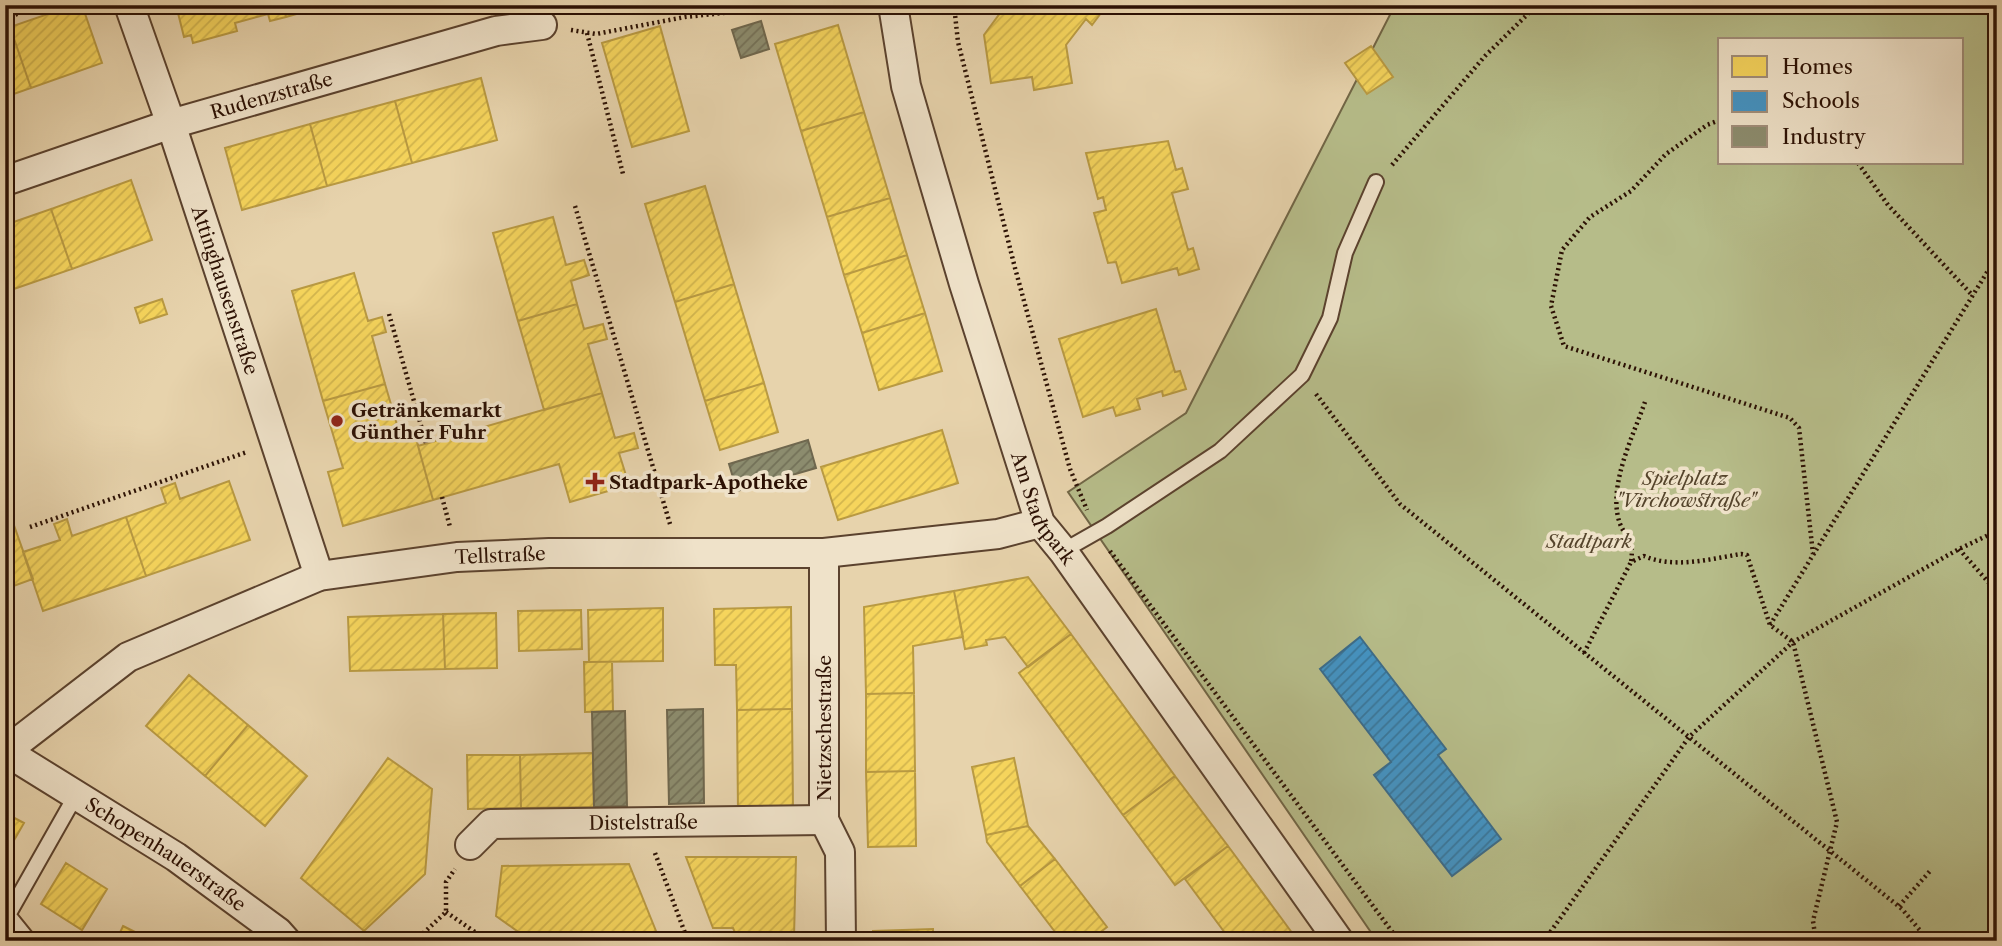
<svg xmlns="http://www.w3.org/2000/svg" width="2002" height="946" font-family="'Libre Caslon Text',serif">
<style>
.green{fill:#b6bc89;stroke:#716646;stroke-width:2;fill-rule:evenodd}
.homes{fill:url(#homes-hatch);stroke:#b99a42;stroke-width:2}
.schools{fill:url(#schools-hatch);stroke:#3c6c8a;stroke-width:2}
.industry{fill:url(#industry-hatch);stroke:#6f674e;stroke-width:2}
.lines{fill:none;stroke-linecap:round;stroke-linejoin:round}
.service-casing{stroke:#5b422e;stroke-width:18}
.minor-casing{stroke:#5b422e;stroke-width:32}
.path{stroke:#2c1104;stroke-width:4.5;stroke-dasharray:2 3.5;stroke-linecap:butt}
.service{stroke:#efe2c9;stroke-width:14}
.minor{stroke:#efe2c9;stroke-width:28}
.poi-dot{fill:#8f2418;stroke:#efe2c9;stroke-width:2.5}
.labels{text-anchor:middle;stroke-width:7;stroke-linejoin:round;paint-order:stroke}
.street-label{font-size:19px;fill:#2c1104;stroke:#efe2c9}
.poi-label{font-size:19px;font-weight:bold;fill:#2c1104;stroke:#efe2c9;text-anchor:start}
.park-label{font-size:19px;font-style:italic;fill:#55442c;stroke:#efe2c9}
</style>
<defs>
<pattern id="homes-hatch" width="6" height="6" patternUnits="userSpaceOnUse" patternTransform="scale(1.75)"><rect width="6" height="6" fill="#f6d55c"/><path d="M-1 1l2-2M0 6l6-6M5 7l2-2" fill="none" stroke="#d3b64e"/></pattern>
<pattern id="schools-hatch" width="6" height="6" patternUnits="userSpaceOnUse" patternTransform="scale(1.75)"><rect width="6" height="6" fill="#4393c3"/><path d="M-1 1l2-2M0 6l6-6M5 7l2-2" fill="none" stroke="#38779c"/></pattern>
<pattern id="industry-hatch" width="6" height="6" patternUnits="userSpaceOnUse" patternTransform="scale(1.75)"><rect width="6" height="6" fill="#8c8c6e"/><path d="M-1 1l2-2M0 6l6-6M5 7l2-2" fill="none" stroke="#737158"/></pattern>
</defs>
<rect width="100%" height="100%" fill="#e7d3ac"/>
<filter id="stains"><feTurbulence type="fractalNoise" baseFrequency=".00286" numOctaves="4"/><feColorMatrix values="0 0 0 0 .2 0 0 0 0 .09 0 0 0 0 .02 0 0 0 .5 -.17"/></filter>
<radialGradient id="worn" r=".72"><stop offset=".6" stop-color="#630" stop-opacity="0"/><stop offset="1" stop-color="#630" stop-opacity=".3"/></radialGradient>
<path class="green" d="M1395 5H1997V941H1377L1068 492 1186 413ZM1720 40H1962V163H1720Z"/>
<path class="homes" d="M74 5H82L102 63 31 88 10 27Z
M176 5H283L286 17 270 21 268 14 235 23 237 31 193 43 191 35 184 37Z
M283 5H313L314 9 286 17Z
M1006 5H1107L1092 25 1086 19 1066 45 1072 83 1034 90 1032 77 991 83 984 35Z
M838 25 864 112 801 131 775 44Z
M660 26 689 131 632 147 602 43Z
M10 27 31 88 5 97V29Z
M1371 46 1393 77 1367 94 1345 63Z
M481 78 497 140 412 163 395 101Z
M395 101 412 163 327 186 310 124Z
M864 112 890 198 827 217 801 131Z
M310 124 327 186 242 210 225 148Z
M1168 141 1176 170 1182 168 1188 189 1172 193 1188 250 1193 248 1199 269 1179 275 1177 268 1122 283 1116 262 1108 263 1094 213 1106 210 1103 197 1098 199 1086 153Z
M131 180 152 240 72 269 51 209Z
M705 186 734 284 675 302 645 204Z
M890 198 907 255 844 275 827 217Z
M51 209 72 269 5 292V225Z
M553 217 566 265 584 260 589 275 571 281 577 304 518 321 493 233Z
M907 255 925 313 862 333 844 275Z
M354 273 368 321 382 317 386 332 372 336 385 384 323 401 292 291Z
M734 284 764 383 705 401 675 302Z
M162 299 167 314 140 323 135 308Z
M577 304 584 329 603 324 607 339 588 344 602 393 544 410 518 321Z
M1156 309 1175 372 1180 371 1186 389 1163 396 1162 391 1137 399 1140 409 1116 416 1113 407 1083 417 1059 339Z
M925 313 942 371 879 390 862 333Z
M764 383 778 432 720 450 705 401Z
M385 384 400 435 414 431 433 500 343 526 328 472 343 468 323 401Z
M602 393 615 438 634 433 638 448 619 453 629 485 570 502 559 464 433 500 418 446Z
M942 430 958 483 838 520 821 467Z
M229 481 250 540 146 576 126 517 166 503 161 488 175 483 180 499Z
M5 500 33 579 5 589Z
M126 517 146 576 43 611 23 552 60 540 54 524 67 519 72 536Z
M1028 577 1071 634 1028 667 1005 637 986 640 987 645 965 649 954 591Z
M954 591 963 637 913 646 914 693 866 694 864 607Z
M791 607 792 709 737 710 736 665H715L714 609Z
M663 608V661L589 662 588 610Z
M581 610 582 649 519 651 518 611Z
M496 613 497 668 445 669 443 614Z
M443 614 445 669 350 671 348 617Z
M1071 634 1175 776 1123 815 1019 673Z
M584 662H612L613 711 585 712Z
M189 675 248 725 205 776 146 726Z
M914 693 915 771 866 772V694Z
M792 709 793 811H738L737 710Z
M248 725 307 776 265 826 205 776Z
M593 753 594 807 521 808 520 755Z
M467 755H520L521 808 468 809Z
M388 758 432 789 425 874 364 931 301 878Z
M1014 758 1028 826 986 835 972 767Z
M915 771 916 846 868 847 866 772Z
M1175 776 1228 846 1175 885 1123 815Z
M5 813 24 823 5 856Z
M1028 826 1055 859 1020 886 987 842 986 835Z
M1228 846 1279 915 1298 941H1231L1185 879Z
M686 857H796L794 937H737L733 928H713Z
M1055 859 1107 927 1089 941H1062L1020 886Z
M66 863 107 889 82 930 41 904Z
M629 864 660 941H531L496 916 502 866Z
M123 926 153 941H116Z
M933 929V941H873V931Z"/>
<path class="schools" d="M1360 637 1446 749 1438 755 1501 839 1452 876 1374 775 1391 762 1320 669Z"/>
<path class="industry" d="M761 21 769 49 741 58 732 30Z
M808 440 816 468 737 491 729 464Z
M703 709 704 803 669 804 667 710Z
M625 711 627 806 594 807 592 712Z"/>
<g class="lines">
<g class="service-casing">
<path id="service" d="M1063 551 1107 526 1220 451 1302 375 1330 318 1345 253 1376 182
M29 941 8 915 76 795"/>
</g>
<g class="minor-casing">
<g id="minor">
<path id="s1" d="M129 5 171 124 319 576"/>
<path id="s2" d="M893 5 906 86 926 155 964 284 1040 523 1063 551 1339 941"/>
<path id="s3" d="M5 181 171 124 496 31 542 25"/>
<path d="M824 553V820L840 852 841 941"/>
<path id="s4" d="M5 751 176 857 278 932 286 941"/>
<path id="s5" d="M6 751 128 657 319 576 457 557 549 553H824L998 534 1040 523"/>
<path id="s6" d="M470 845 491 824 824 820"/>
</g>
</g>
<path class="path" d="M954 5 958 42 1015 268 1070 469 1087 510
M5 18 44 5
M571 30 596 34 685 17 799 5
M587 33 623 174
M1720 120 1707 125 1666 154 1631 191 1590 217 1562 250 1551 306 1564 346 1790 418 1799 428 1813 554
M1858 163 1888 205 1973 296
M1392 165 1485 56 1537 5
M575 206 670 524
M389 314 426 443
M1316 394 1400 504 1902 909 1929 941
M1645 402C1633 436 1610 482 1618 517 1623 539 1635 535 1631 562L1644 556C1674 569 1710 559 1741 554L1747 555 1770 625 1793 642 1837 822 1813 921 1816 941
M442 497 450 527
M30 527 247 452
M1959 549 1997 592
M1110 551 1399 941
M1770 625 1997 256
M1584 653 1631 562
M655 853 688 941
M1899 906 1931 870
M446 912 488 941
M415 941 446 912V882L455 869
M1544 941 1689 737 1793 642 1959 549 1997 531"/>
<use href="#service" class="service"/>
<use href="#minor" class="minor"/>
</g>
<g class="poi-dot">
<circle cx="337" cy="421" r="7"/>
<path d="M591.5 471.5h7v7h7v7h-7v7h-7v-7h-7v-7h7z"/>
</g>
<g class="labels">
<g class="street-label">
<text dy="7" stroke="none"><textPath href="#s3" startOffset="280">Rudenzstraße</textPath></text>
<text dy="7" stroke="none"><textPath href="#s1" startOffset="301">Attinghausenstraße</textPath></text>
<text dy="7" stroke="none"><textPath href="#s2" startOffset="527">Am Stadtpark</textPath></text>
<text dy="7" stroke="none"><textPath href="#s5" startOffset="544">Tellstraße</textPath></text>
<text transform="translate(824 728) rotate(-90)" y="7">Nietzschestraße</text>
<text dy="7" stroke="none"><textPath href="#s6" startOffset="182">Distelstraße</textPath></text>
<text dy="7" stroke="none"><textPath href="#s4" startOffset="191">Schopenhauerstraße</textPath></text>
</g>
<g class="poi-label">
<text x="351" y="417">Getränkemarkt<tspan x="351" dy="22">Günther Fuhr</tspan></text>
<text x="609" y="489">Stadtpark-Apotheke</text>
</g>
<g class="park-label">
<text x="1685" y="485">Spielplatz<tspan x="1685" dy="22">"Virchowstraße"</tspan></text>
<text x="1589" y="548">Stadtpark</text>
</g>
</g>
<rect width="2002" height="946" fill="none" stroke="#e7d3ac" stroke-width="28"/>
<rect x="7" y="7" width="1988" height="932" fill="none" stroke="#2c1104" stroke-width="3.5"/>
<rect x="14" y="14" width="1974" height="918" fill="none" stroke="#2c1104" stroke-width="2"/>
<rect x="1718" y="38" width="245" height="126" fill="#efe2c9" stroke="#a18e7a" stroke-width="2"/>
<rect x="1732" y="56" width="35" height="21" fill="#f6d55c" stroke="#a18e7a" stroke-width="2"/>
<text x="1782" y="74" font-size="21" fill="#2c1104">Homes</text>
<rect x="1732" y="91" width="35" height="21" fill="#4393c3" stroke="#a18e7a" stroke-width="2"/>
<text x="1782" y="108" font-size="21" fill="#2c1104">Schools</text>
<rect x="1732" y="126" width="35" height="21" fill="#8c8c6e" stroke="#a18e7a" stroke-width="2"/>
<text x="1782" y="144" font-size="21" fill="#2c1104">Industry</text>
<rect width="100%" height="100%" filter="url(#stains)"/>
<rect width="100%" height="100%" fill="url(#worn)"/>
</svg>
